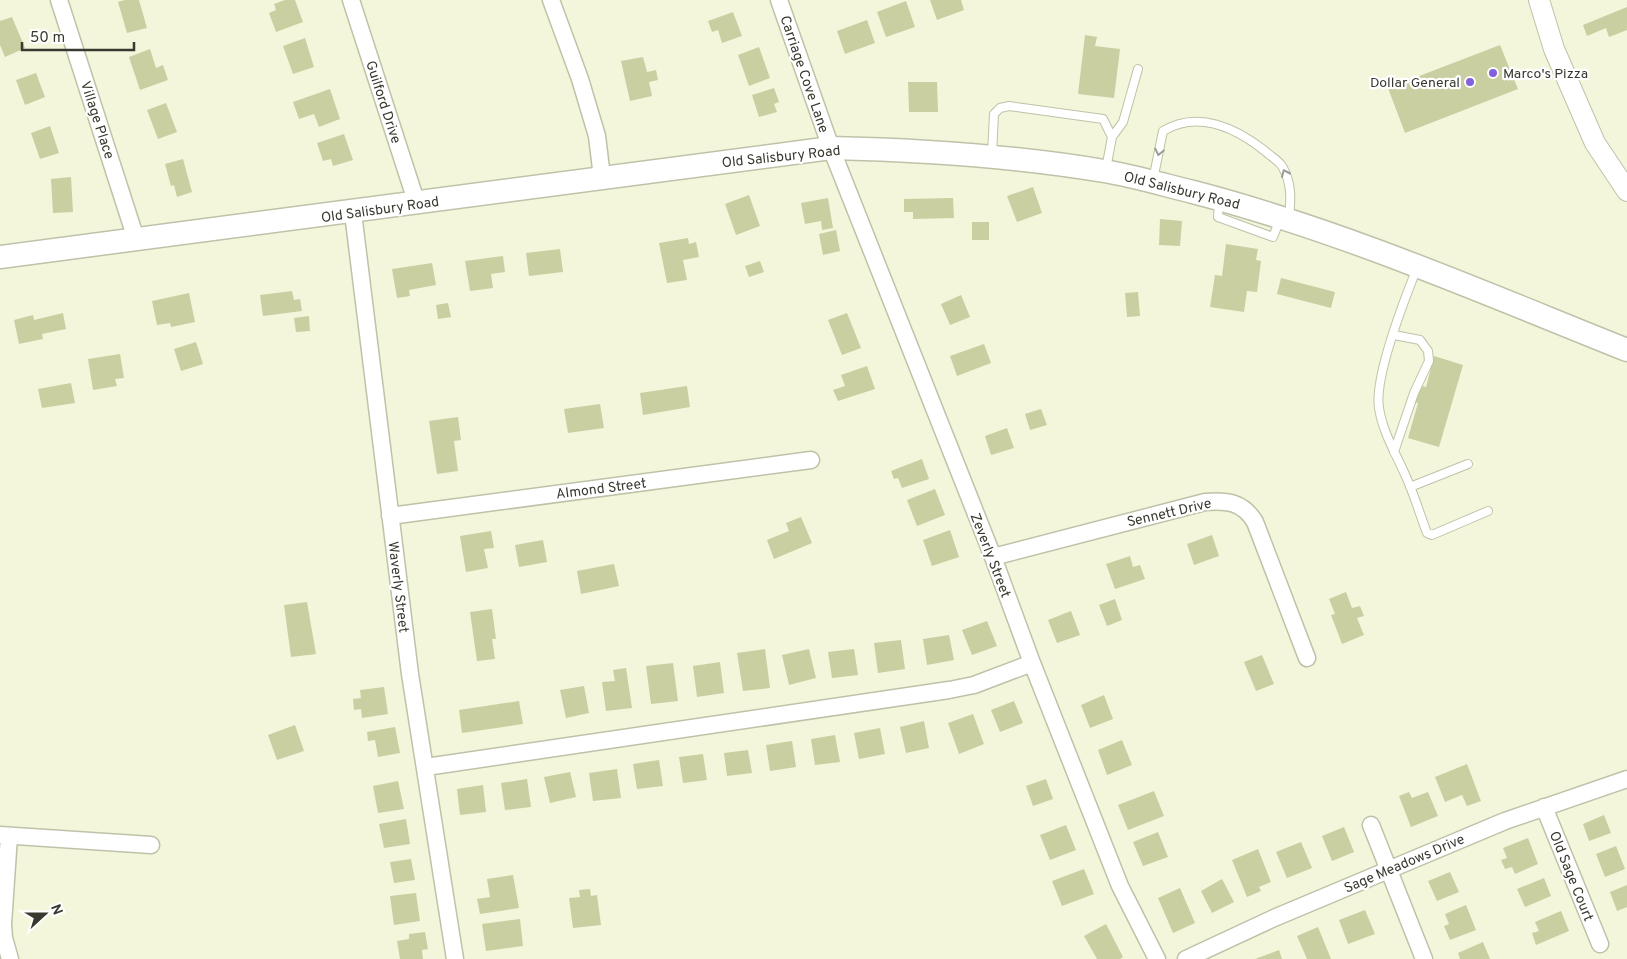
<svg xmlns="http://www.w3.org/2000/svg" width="1627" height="959" font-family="Overpass,sans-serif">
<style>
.building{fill:#cacfa1}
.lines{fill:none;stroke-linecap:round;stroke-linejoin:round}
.service-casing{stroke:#bfc2a8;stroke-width:10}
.minor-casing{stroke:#bfc2a8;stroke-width:19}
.tertiary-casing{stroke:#bfc2a8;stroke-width:22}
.secondary-casing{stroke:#bfc2a8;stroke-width:25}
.service{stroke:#fff;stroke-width:8}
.minor{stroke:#fff;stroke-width:16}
.tertiary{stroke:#fff;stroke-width:20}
.secondary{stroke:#fff;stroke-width:22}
.oneway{stroke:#9c9c97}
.poi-dot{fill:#8261db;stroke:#fff;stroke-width:2}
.labels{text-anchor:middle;stroke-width:4.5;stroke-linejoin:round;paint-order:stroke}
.poi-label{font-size:14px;fill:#38392f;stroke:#fff;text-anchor:start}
.street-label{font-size:14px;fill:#38392f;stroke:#fff}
</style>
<rect width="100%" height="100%" fill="#f3f6db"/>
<path class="building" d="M125 0H139L147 28 127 33 118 2Z
M285 0H295L303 22 276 32 269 13 276 10 274 4Z
M930 0H961L964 10 937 20Z
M906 1 915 27 886 37 877 12Z
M1627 7V30L1609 37 1606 28 1587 36 1583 25Z
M733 12 742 36 722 43 718 30 712 32 708 21Z
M12 17 25 48 5 57 0 45V21Z
M867 20 875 43 845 54 837 31Z
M1085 35 1097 37 1095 46 1120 49 1114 98 1078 94Z
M305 38 314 67 293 74 283 46Z
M1500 45 1518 89 1405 133 1388 88Z
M759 47 770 78 749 86 738 55Z
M150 49 156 68 163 65 168 80 140 90 129 57Z
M643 57 647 72 656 70 658 80 649 82 652 96 630 101 621 61Z
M36 73 45 97 25 105 16 80Z
M908 82H937L938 112H909Z
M774 88 779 102 774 104 777 112 759 117 752 95Z
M330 89 340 119 319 127 314 114 299 119 293 102Z
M166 103 177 132 158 139 147 110Z
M50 126 59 153 40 159 31 133Z
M344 134 353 160 333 166 331 159 323 161 317 143Z
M183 159 192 192 177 197 174 185 171 186 165 164Z
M71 177 73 212 53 213 51 179Z
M1033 187 1042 213 1017 222 1007 196Z
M749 195 760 226 736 235 725 204Z
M828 198 833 228 822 230 821 221 805 224 801 203Z
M953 198 954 218 913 219V212H904V199Z
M1160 219 1182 221 1180 246 1159 245Z
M972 222H989V240H972Z
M836 230 840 251 823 255 819 234Z
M688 238 689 244 696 242 699 257 683 260 687 280 667 283 659 243Z
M1226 244 1258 249 1256 260 1261 261 1257 292 1247 291 1244 312 1210 307 1215 275 1222 276Z
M560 249 563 272 529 276 526 253Z
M503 256 505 272 491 274 493 288 470 291 465 261Z
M760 261 764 272 749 277 745 266Z
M432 263 436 285 409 290 410 296 397 298 392 269Z
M1281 278 1335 292 1331 308 1277 294Z
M292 291 294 300 300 299 302 311 263 316 260 295Z
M1138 292 1140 316 1127 317 1125 293Z
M189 293 195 322 171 327 170 323 157 325 152 301Z
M961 295 970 317 950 325 941 304Z
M448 303 451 317 438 319 436 305Z
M63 313 66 329 42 334 43 339 19 344 14 320 33 315 34 320Z
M847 313 861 348 842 355 828 320Z
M309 316 310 331 296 332 294 318Z
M196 342 203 364 181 371 174 349Z
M984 344 991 363 957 376 950 356Z
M120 354 124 378 115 379 117 386 93 390 88 359Z
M1434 356 1463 365 1439 447 1408 438 1418 403 1414 402 1419 385 1426 387Z
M867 366 875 389 838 401 833 390 845 386 841 375Z
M71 383 75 403 42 408 38 389Z
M687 386 690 407 643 415 640 393Z
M600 404 604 428 568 433 564 409Z
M1041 409 1047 425 1030 430 1025 414Z
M458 417 461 440 454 441 458 471 437 474 429 421Z
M1007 428 1014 448 991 455 985 436Z
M922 459 929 479 902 488 898 478 894 479 891 471Z
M935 489 945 515 917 526 907 500Z
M801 517 812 543 774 559 767 540 789 531 786 523Z
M950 530 959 557 932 566 923 540Z
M491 531 494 548 484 549 488 568 466 572 460 536Z
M1212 535 1219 556 1194 565 1187 544Z
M543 540 547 562 519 567 515 545Z
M1130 556 1133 567 1140 565 1145 579 1115 589 1106 564Z
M614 564 619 586 581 594 577 571Z
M1346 592 1352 608 1360 606 1364 616 1357 618 1364 635 1342 644 1331 615 1335 614 1329 599Z
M1115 599 1122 620 1107 626 1099 605Z
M307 602 316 654 291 657 284 605Z
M492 609 496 639H492L495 659 477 661 470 612Z
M1071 611 1080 635 1057 643 1048 620Z
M987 621 997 646 972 655 962 630Z
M949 635 954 660 927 665 923 639Z
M901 640 905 669 878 673 874 643Z
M765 649 770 688 743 691 737 653Z
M809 649 816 678 789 685 782 655Z
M854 649 858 675 832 678 828 652Z
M1262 655 1274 684 1256 691 1244 662Z
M720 662 724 693 697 697 693 666Z
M673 663 678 701 651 704 646 666Z
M626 668 632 708 606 711 602 682 615 681 613 670Z
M584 686 589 713 566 718 560 690Z
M384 687 388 714 362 718 361 709 354 710 353 699 361 698 360 690Z
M1104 695 1113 719 1090 728 1081 705Z
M519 701 523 724 462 733 459 710Z
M1014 701 1023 723 1000 732 991 710Z
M973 714 984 744 959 754 948 723Z
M924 721 929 748 906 753 900 727Z
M295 725 304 751 277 760 268 735Z
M395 727 400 753 378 757 375 740 368 741 367 732Z
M880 728 885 754 859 759 854 733Z
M835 735 840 762 815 765 811 739Z
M1122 740 1132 765 1107 775 1098 750Z
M792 741 796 767 770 771 766 745Z
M748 750 752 773 727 776 724 753Z
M703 754 707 780 683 783 679 757Z
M659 760 663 786 637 789 633 764Z
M1467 764 1481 801 1467 806 1462 795 1445 802 1435 777Z
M617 769 621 798 593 801 589 773Z
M570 772 576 797 550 803 544 777Z
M527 779 531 807 505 810 501 783Z
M1046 779 1053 799 1033 806 1026 786Z
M398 781 404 809 378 813 373 786Z
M483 785 486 812 460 815 457 789Z
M1154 791 1164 816 1128 830 1118 805Z
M1409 792 1412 798 1428 792 1438 816 1411 827 1399 796Z
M1604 815 1611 833 1589 841 1583 824Z
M406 819 410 844 384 848 379 824Z
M1066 825 1076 850 1050 860 1040 835Z
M1344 827 1354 852 1332 861 1322 836Z
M1158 832 1168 857 1143 866 1133 842Z
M1528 838 1538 864 1515 874 1512 867 1505 869 1501 860 1507 858 1503 848Z
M1301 842 1312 868 1287 878 1276 852Z
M1616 846 1625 869 1605 877 1596 854Z
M1258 849 1271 882 1259 887 1261 891 1247 897 1232 860Z
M411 859 415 880 394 883 390 862Z
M1084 869 1094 894 1062 906 1052 881Z
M1450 872 1459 892 1437 901 1428 881Z
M513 875 519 908 480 914 477 899 490 897 487 879Z
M1544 878 1551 896 1525 907 1517 889Z
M1222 879 1234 902 1212 913 1201 891Z
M1627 885V907L1617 911 1610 892Z
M1180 888 1195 923 1173 933 1158 898Z
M590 889 591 896 597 895 601 925 573 928 569 898 580 897 579 890Z
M416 893 420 921 394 925 390 896Z
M1466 905 1476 930 1450 940 1444 926 1449 924 1445 914Z
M1365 910 1375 934 1348 944 1339 920Z
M1561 911 1569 931 1536 945 1532 933 1539 931 1535 922Z
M520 919 523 946 486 951 482 924Z
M1106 924 1123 957 1120 959H1097L1084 936Z
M1318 927 1331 959H1307L1297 936Z
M425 932 428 949 422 950 423 959H400L397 941 409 939V934Z
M1483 942 1490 959H1460L1458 953Z
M1279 950 1282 959H1255Z"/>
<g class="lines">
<g class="service-casing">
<path id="service" d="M1112 137 1123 122 1138 69
M992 154 994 114 1000 108 1009 106 1103 119 1112 137 1106 169
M1153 180 1163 131C1198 110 1236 128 1265 151 1270 156 1278 160 1282 166 1292 183 1291 199 1289 218
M1219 201 1218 217 1273 237 1280 219
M1417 268C1405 298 1374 377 1379 408 1383 434 1397 455 1407 479 1415 497 1420 515 1427 533L1432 535 1488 511
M1394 452 1414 393 1429 361 1428 351 1420 340 1394 335
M1410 487 1468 464"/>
</g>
<g class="minor-casing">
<path id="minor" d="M59 0 136 239
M351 0 417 204
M551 0 580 79 597 136 602 177
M779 0 831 148 993 557 1032 663 1120 886 1157 959
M353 213 410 674 455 959
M390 516 811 460
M993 557 1205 502C1227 500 1243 502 1255 522L1307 658
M426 767 949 690 974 685 1032 663
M1544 807 1600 944
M1371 825 1424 959
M0 835 151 845
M9 836 3 924 4 938 10 959
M1186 959 1274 918 1505 821 1627 779"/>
</g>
<g class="tertiary-casing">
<path id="tertiary" d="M1539 0 1554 49 1595 143 1627 191"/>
</g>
<g class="secondary-casing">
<path id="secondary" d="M0 257 831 148C923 150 1014 156 1104 171 1134 176 1164 185 1193 192 1343 231 1484 293 1627 350"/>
</g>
<use href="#service" class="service"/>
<use href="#minor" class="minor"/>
<use href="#tertiary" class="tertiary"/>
<use href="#secondary" class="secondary"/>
</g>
<defs><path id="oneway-chevron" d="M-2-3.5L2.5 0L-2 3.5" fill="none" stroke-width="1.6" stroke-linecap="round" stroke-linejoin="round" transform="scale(1.25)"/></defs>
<g class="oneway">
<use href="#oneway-chevron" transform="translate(1159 152) rotate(102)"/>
<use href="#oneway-chevron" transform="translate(1285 173) rotate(-114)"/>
</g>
<g class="poi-dot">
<circle cx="1493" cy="73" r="5"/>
<circle cx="1470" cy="82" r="5"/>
</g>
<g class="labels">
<g class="poi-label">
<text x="1503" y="78">Marco's Pizza</text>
<text x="1460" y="87" text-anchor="end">Dollar General</text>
</g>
<g class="street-label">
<text transform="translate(805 74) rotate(71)" y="5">Carriage Cove Lane</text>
<text transform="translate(384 102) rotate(72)" y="5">Guilford Drive</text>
<text transform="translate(98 120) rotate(72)" y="5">Village Place</text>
<text transform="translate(781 156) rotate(-6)" y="5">Old Salisbury Road</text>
<text transform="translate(1182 190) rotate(14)" y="5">Old Salisbury Road</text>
<text transform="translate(380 209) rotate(-8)" y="5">Old Salisbury Road</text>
<text transform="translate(601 488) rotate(-7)" y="5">Almond Street</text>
<text transform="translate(1169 512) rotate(-13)" y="5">Sennett Drive</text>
<text transform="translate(991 555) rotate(69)" y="5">Zeverly Street</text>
<text transform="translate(399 587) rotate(83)" y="5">Waverly Street</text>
<text transform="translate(1404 863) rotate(-23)" y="5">Sage Meadows Drive</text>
<text transform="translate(1572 876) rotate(68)" y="5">Old Sage Court</text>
</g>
</g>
<g transform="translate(45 914) rotate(69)" stroke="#ffffff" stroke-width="4" paint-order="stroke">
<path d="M0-4L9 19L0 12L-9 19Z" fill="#38392f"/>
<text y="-8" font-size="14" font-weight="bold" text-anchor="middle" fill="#38392f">N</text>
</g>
<path d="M22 42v8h112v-8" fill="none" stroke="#38392f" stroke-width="2.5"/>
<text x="30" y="42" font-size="15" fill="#38392f" stroke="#ffffff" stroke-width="4" paint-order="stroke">50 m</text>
</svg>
